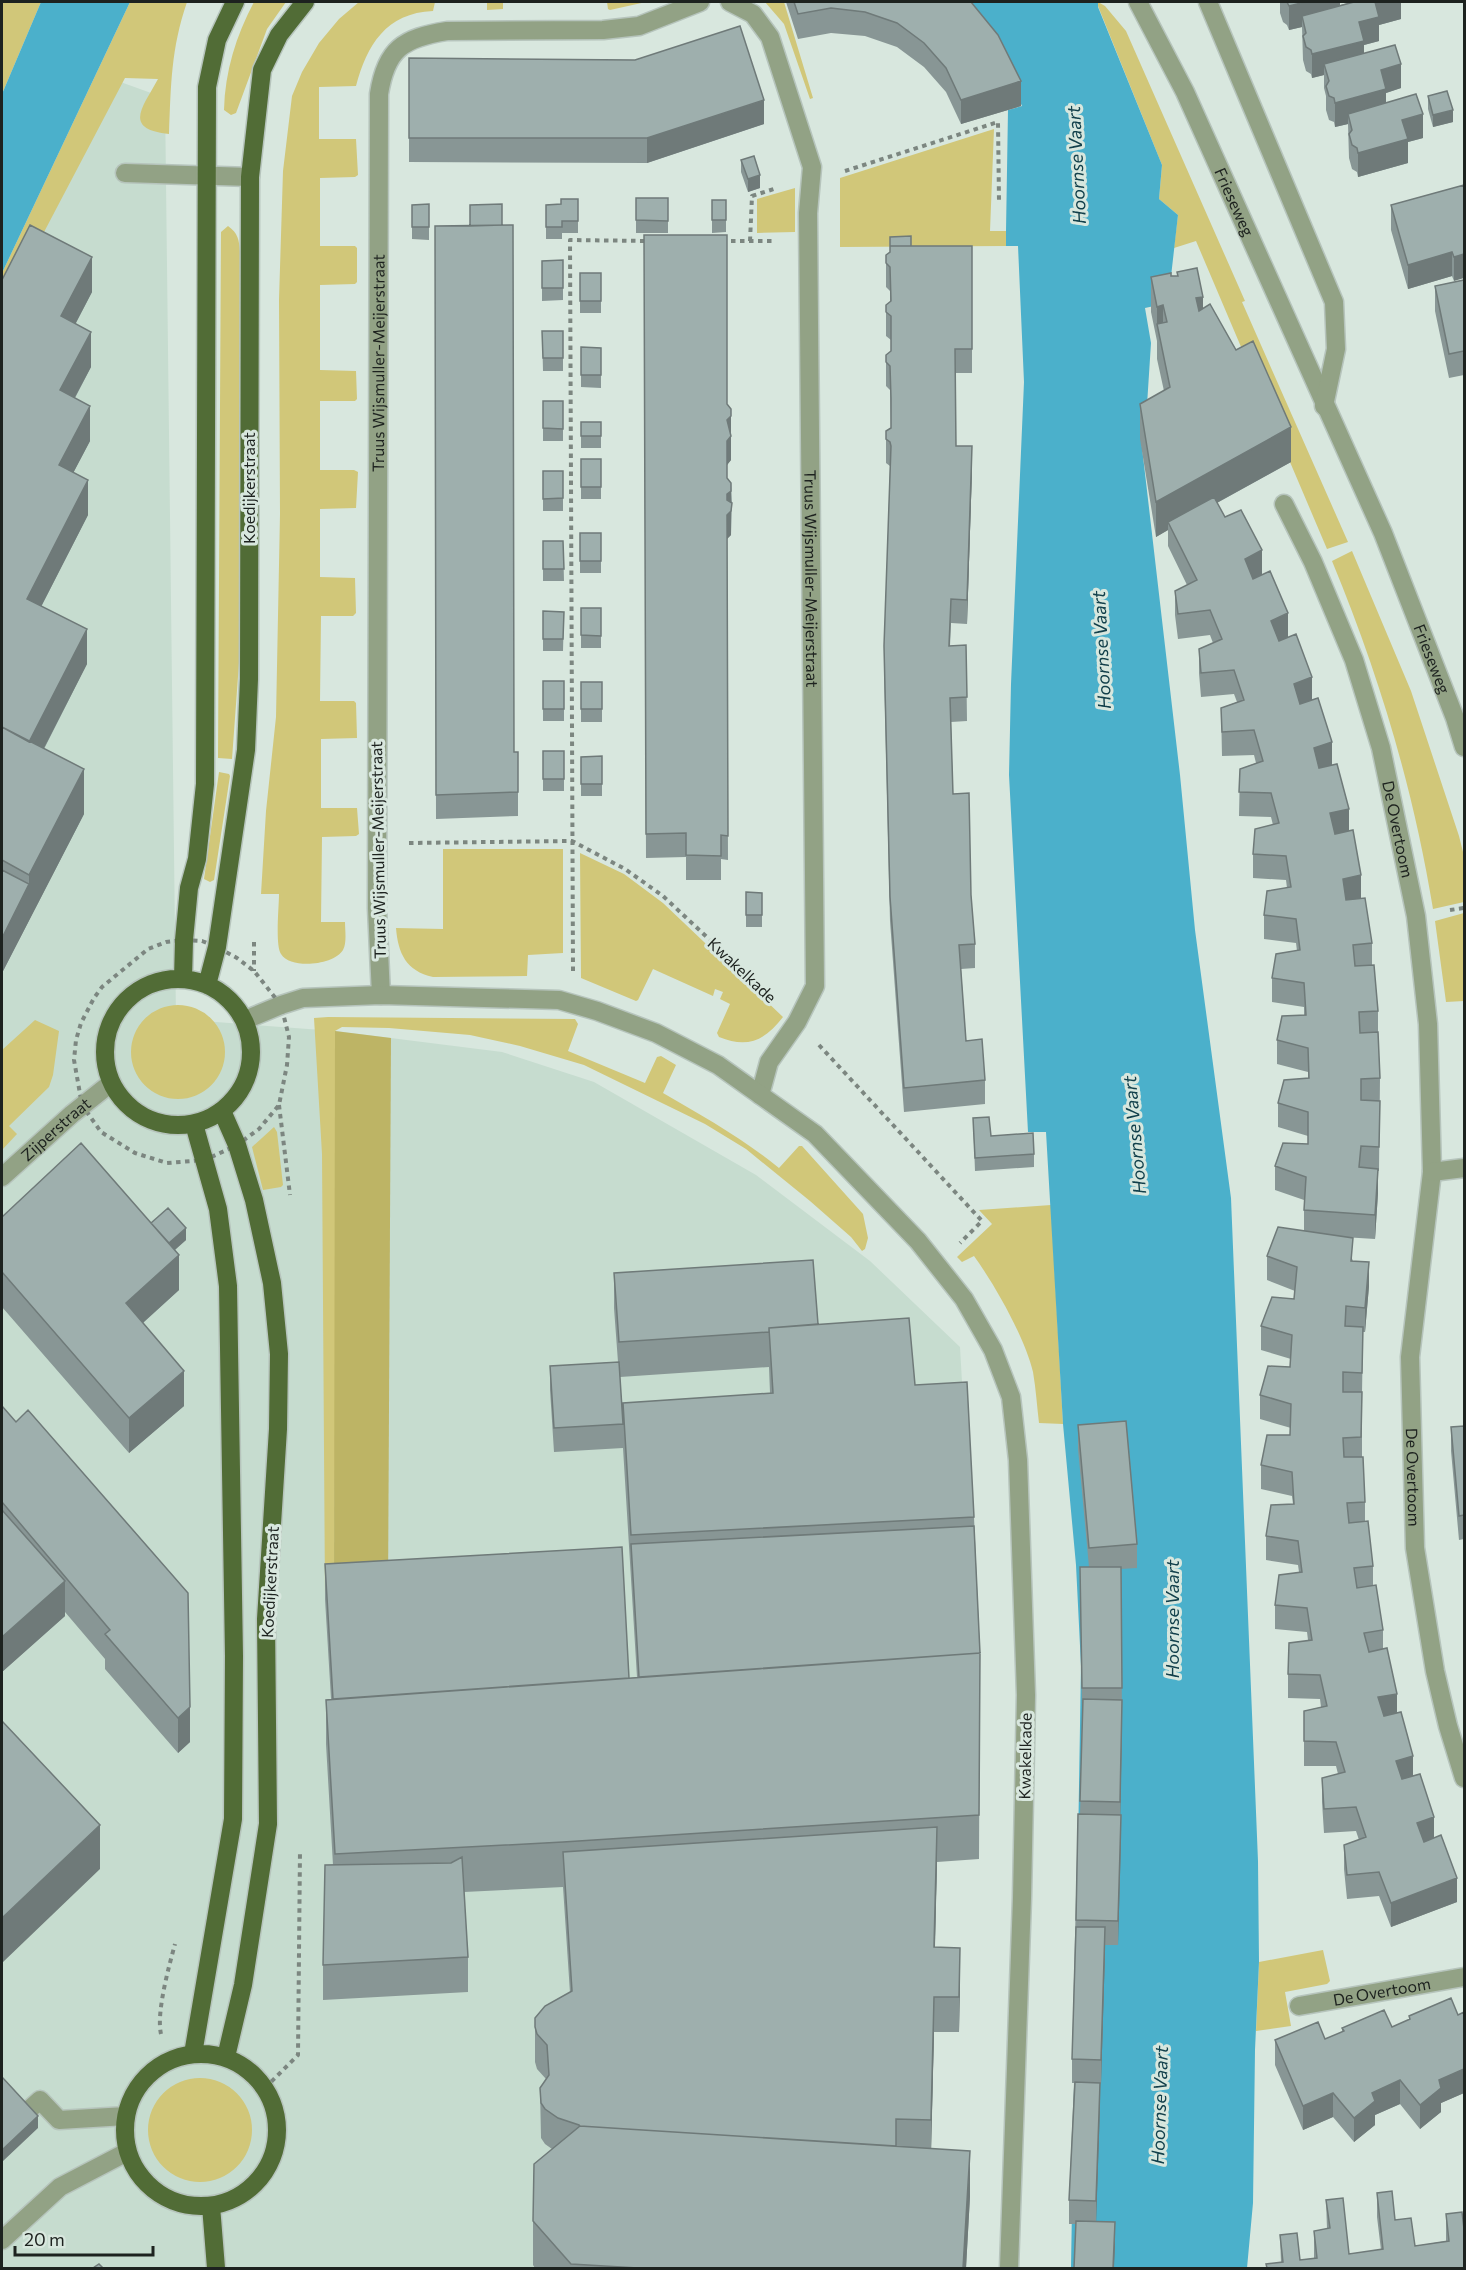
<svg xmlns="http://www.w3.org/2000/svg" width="1466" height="2270" font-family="Commissioner,sans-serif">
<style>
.built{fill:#c6dccf}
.green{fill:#d1c779}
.forest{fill:#bdb465}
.water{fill:#4bb0cb}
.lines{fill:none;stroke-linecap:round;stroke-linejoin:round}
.minor-casing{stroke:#b6c4bc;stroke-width:21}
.major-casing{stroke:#b6c4bc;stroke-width:21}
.path{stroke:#7c8680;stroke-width:4;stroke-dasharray:4.5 4.5;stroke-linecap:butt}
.minor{stroke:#92a285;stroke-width:18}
.major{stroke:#516c36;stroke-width:18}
.wall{fill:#889695;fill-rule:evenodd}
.shaded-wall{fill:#6f7a79}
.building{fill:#9eafad;stroke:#6f7a79;stroke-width:1.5}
.labels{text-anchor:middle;stroke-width:6;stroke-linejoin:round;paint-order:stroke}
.street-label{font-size:16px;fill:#1d221f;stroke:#d8e7de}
.water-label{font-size:18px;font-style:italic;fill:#12404b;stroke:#d8e7de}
</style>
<rect width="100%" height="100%" fill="#d8e7de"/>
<path class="built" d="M115 80 165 98 176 1019 335 1031 502 1052 594 1082 756 1175 870 1261 960 1347 974 1592 914 2002 916 2268H2V290Z"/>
<path class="green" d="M2 2H41L2 94Z
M130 2H187C171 49 171 84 169 134 122 129 143 107 158 79L125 78 2 312V273Z
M254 2H286L267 29 236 113 231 115 224 110C225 71 236 36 254 2Z
M359 2H435L433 11C386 13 367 45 356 86L319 87V139H356L358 175 355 177 320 178V246H355L357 248V282L355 284 320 285V370L356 371 357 399 355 401H320V470H354L358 472 356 508 320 509V577L355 578 356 613 353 616H321L320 701H354L356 703 357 738 321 739V808H357L359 834 356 836 322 837 321 922H345C345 931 347 942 343 950 334 965 291 970 281 954 275 945 279 907 279 894H261L266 811 276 717 280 514 279 300 283 171 292 96 302 72 319 43 339 19Z
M487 2H503V9L487 10Z
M607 2H646L610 10 608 9Z
M765 2H784L813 98 810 99 784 24Z
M1098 2 1105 6 1126 31 1245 301 1242 302 1348 542 1327 549 1196 241 1174 248 1178 215 1159 199 1162 165 1098 6Z
M994 129 990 231H1006V246L840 247V178Z
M795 188V232L757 233V199Z
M228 226C238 233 239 240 240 251L239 663 232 759 218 758 221 232Z
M1352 551 1411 691 1459 836 1464 856V902L1433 909C1413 787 1379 675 1332 561Z
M219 772 229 774 230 776 214 880 210 882 204 879Z
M443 849H563V953L528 955 527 976 433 977C406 971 398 953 396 928L443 929Z
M580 853 624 874 663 903 783 1017C765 1040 748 1049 719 1037L717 1033 730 1004 720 999 723 992 715 989 713 996 653 969 638 1000 636 1001 581 978Z
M1464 913V1001L1446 1002 1435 921Z
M131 1052a47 47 0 1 1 94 0a47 47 0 1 1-94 0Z
M328 1017 575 1019 578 1024 568 1051 645 1083 657 1057 661 1056 676 1065 663 1093C703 1116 742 1138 779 1168L799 1146H802L863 1214 868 1238 865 1249 862 1251 851 1237 810 1201 746 1149 705 1124 584 1065 520 1046 470 1035 389 1028 342 1027 335 1031 337 1199 334 1597 325 1596 322 1154 314 1018Z
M35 1020 59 1031 53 1075 49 1087 9 1126 17 1134 2 1150V1050Z
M274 1127 277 1132 283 1185 281 1187 263 1190 252 1147Z
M1051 1205 1063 1424 1039 1423C1037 1407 1036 1389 1033 1372 1025 1338 995 1285 974 1256L962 1262 957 1257 992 1224 979 1210Z
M1323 1950 1330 1981 1327 1984 1285 1992 1291 2026 1256 2031 1259 1962Z
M148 2130a52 52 0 1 1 104 0a52 52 0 1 1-104 0Z"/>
<path class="forest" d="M335 1031 391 1038 388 1594 334 1597Z"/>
<path class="water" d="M41 2H130L2 273V94Z
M940 2H1098V7L1162 165 1159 199 1178 215 1168 303 1145 308 1151 343 1145 436 1141 439 1180 775 1195 930 1231 1198 1258 1861 1259 1962 1255 2050 1253 2203 1247 2268H1071L1081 1666 1076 1565 1063 1424 1046 1132H1028L1009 775 1011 684 1024 382 1018 246H1006V231L1008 110 1022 106 1000 60Z"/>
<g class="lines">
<g class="minor-casing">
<g id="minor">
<path id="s1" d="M730 2 753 14 770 37 812 167 808 213 815 986 797 1022 769 1062 760 1095"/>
<path id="s2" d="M1138 2 1185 92 1383 533 1455 718 1464 747"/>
<path d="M1208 2 1334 302 1336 349 1324 406"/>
<path d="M125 173 250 177"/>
<path id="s3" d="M1284 504 1313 562 1354 660 1381 748 1416 916 1428 1024 1432 1172 1410 1357 1415 1548 1435 1671 1448 1726 1464 1778"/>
<path id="s4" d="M381 995 377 908 379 94C386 49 403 38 447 31L603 30 639 26 700 2"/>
<path d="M245 1020 281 1005 303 998 381 995 559 1000 597 1011 656 1033 718 1065 815 1134 918 1241 964 1299 993 1350 1011 1397 1018 1460 1026 1695 1022 1898 1009 2268"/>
<path d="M1432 1172 1464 1168"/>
<path id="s5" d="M2 1177 72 1114 111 1083"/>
<path id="s6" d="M1299 2006 1464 1977"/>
<path d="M2 2134 40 2100 59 2120 126 2116"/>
<path d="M2 2240 60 2187 127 2152"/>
</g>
</g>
<g class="major-casing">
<path id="major" d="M183 979 184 940 189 888 197 859 205 784 207 87 217 40 235 2
M105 1052a73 73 0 1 1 146 0a73 73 0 1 1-146 0Z
M207 985 217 947 246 750 249 679 250 177 262 70 279 35 305 2
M222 1111 237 1145 254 1200 272 1283 279 1354 278 1429 266 1619 268 1824 243 1985 226 2057
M125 2130a76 76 0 1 1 152 0a76 76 0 1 1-152 0Z
M193 2054 233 1819 234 1656 228 1286 218 1209 194 1124
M211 2206 216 2268"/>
</g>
<path class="path" d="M845 171 998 122 999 201
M722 241H774
M750 241 752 196 777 188
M409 843 572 841 625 869 663 896 772 998
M1450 910 1464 908
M184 940 202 941 217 947 237 958 254 971 281 1005 289 1037 287 1065 279 1105 259 1129 237 1145 205 1160 167 1163 135 1153 101 1132 82 1105 74 1060 76 1040 81 1023 94 998 102 987 148 949 166 942Z
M254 942V971
M573 971 570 240 648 241
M819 1045 982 1221 960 1243
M279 1105 290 1195
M161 2034C156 2013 169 1966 175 1944
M265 2088 298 2055 300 1850"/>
<use href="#minor" class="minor"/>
<use href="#major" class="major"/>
</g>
<path class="wall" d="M786 2H971L1021 106 961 124 946 92 924 67 897 47 865 36 831 33 798 39Z
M1280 2H1340V5L1351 2H1401V19L1379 25V41L1364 45V53L1401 88 1386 93V103L1423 138 1408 142V163L1358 177 1357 172 1352 169 1349 158 1348 124 1335 127 1334 122 1329 120 1326 110V96L1324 88V75L1312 78 1311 74 1306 71 1303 60 1302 27 1289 30 1287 25 1283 22 1280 13Z
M409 58 764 124 647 163 409 162Z
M1428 96 1453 122 1433 127 1428 109Z
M741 160 760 188 748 192 741 172Z
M1464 185 1454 281 1452 276 1408 289 1391 230V205Z
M636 198H668V233H636Z
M578 199V233H562V239H546V205L561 204Z
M712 200H726V232L712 233Z
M429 204V240L412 239V205Z
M435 226H470L514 752H518V816L436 819Z
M644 235 727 404 731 409V460L727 465V478L731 483 732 503 731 535 727 539 728 860 721 859V880H686V857L646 858Z
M911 246H972V373H955L956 446 972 470 967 624 951 623 950 646 966 645 967 721 951 722 953 794 971 895 975 944V968L961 969 966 1041 985 1080V1104L904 1112 890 921 884 670 890 466 886 463V431L891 428 890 390 886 386V355L891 351V340L886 336V305L890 302V291L886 287V255Z
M563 260V300L542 301V261Z
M1177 272 1203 308 1291 462 1217 503 1225 517 1262 575 1288 637 1312 700 1332 765 1349 831 1361 898 1372 943V965L1378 1011V1033L1380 1078 1379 1171H1378V1193L1375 1239 1343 1237 1353 1261 1369 1286 1365 1332H1363L1362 1394V1457L1365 1502V1521L1373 1566V1585L1383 1630V1649L1397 1713 1413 1776 1434 1837 1457 1902 1391 1927 1379 1896 1347 1899 1344 1869V1845L1359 1840 1356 1831 1324 1833 1322 1802V1778L1338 1774 1336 1766H1304V1711L1321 1707 1320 1699 1288 1698V1674L1308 1640 1307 1632 1275 1629V1605L1299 1572 1298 1565 1266 1560V1536L1293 1504 1292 1496 1261 1489V1465L1290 1435 1291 1428 1260 1419V1395L1290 1367 1291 1359 1261 1350V1326L1294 1299 1295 1291 1267 1280V1256L1304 1231V1200L1275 1190V1166L1308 1144V1136L1278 1127V1103L1308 1079V1072L1277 1064V1040L1304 1015V1007L1272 1002V978L1297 951 1296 943 1264 939V915L1287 888 1286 880 1253 878V854L1273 825 1271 817 1239 816 1240 769 1256 763 1254 755 1222 756 1221 708 1237 702 1234 694 1201 697 1199 673V649L1213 643 1210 635 1178 639 1175 615V591L1187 585 1168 546V530L1156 537 1140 439V404L1164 391 1157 359V341L1151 312V277L1177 276Z
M580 273H601V313H580Z
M2 280 92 292 76 323 91 367 75 398 90 441 73 473 88 515 41 607 87 664 44 749 84 814 2 973Z
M1464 280V375L1449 378 1435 311V286Z
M542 331H563V371H543Z
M581 347 601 348V388L581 387Z
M543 401H563V441H543Z
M581 422H601V448H581Z
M581 459H601V499H581Z
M543 471H563V511H543Z
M580 533H601V573H580Z
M543 541H563L564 581H543Z
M581 608H601V648H581Z
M543 611 564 612 563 651H543Z
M543 681H564V721H543Z
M581 682H602V722H581Z
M543 751H564V791H543Z
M602 756V796H581V757Z
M746 892 762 893V927H746Z
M973 1118 991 1136 1034 1154V1167L975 1171Z
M2 1217 151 1223 186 1240 175 1250 179 1290 143 1323 184 1406 129 1453 2 1307Z
M614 1273 818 1324 915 1385 974 1517 980 1653 979 1859 937 1862 935 1947 960 1983 959 2032H934L931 2149 970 2196 966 2268H535L533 2265V2221L552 2149 545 2144 541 2138 540 2088 546 2079 537 2069 535 2062V2027L570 1993 563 1887 464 1892 468 1957V1992L323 2000V1965L333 1865 326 1744V1700L331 1699 325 1599V1564L629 1678 637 1677 623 1448 554 1452 550 1390V1366L618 1362 614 1308ZM769 1367 770 1393 623 1403V1424L620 1377Z
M2 1406 16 1422 28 1410 190 1742 178 1753 105 1669V1659L65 1612V1616L2 1672Z
M1078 1425 1137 1544V1568L1121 1569 1122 1724 1118 1945H1105L1101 2084H1100L1096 2221 1115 2246 1075 2224H1069V2200L1074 2083H1072V2059L1078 1814H1080L1083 1712H1082L1080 1567H1089L1078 1449Z
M1464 1426V1539L1459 1540 1451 1451V1427Z
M1464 2012V2093L1441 2103V2112L1420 2129 1400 2104 1375 2115V2125L1354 2142 1333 2117 1303 2130 1275 2065V2040L1325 2039 1342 2032V2028L1392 2027 1409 2020V2016L1458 2015Z
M1377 2193 1395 2220 1415 2246 1446 2241V2214L1464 2268H1266V2264L1281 2263 1280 2235 1300 2260 1314 2258V2231L1327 2229 1326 2200 1349 2254 1381 2250 1377 2217Z"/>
<path class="shaded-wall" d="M1305 2H1340V17L1302 16V27L1289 30V6Z
M1375 2H1401V19L1379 25V41L1364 45V65L1324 64V75L1312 78V54Z
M1401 64V88L1386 93V113L1348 114V124L1335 127V103L1381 70Z
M1021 81V106L961 124V100Z
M764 100V124L647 163V138Z
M1453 110V122L1433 127V115Z
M1423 114V138L1408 142V163L1358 177V153L1402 120Z
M760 175V188L748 192V179Z
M1452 252V276L1408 289V265Z
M1464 254V278L1454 281V257Z
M92 257V292L61 351V316Z
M1203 297V332L1196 298Z
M1163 305V340L1157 324V342V307Z
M91 332V367L60 425V390Z
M90 406V441L59 500V465Z
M731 416V460L727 465V420Z
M1291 427V462L1171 528 1168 522V530L1156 537V502Z
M972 446V470L967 624V600Z
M88 480V515L27 634V599Z
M731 491V535L727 539V494Z
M1262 550V575L1245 583V559Z
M1288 613V637L1271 645V621Z
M87 629V664L25 785V750Z
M1312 677V702L1294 708V684Z
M1332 742V766L1314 772V748Z
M84 769V814L2 973V938L29 884V875Z
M1349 809V833L1330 837V813Z
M1361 875V899L1343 903V879Z
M1378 1169V1193L1375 1239V1215Z
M186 1228V1240L163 1260V1248Z
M179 1255V1290L126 1338V1303Z
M1369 1262V1286L1365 1332V1308Z
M184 1371V1406L129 1453V1418Z
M65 1581V1616L2 1672V1637Z
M1397 1694V1718L1378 1722V1697Z
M1122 1700V1724L1120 1826V1802Z
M190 1707V1742L178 1753V1718Z
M1413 1756V1780L1396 1785V1761Z
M1121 1815V1839L1118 1945V1921Z
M1434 1817V1841L1417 1847V1823Z
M100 1825V1869L2 1963V1918Z
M937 1827V1862L934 1982V1947Z
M1457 1878V1902L1391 1927V1903Z
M1105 1927V1952L1101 2084V2060Z
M960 1948V1983L959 2032V1997Z
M934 1997V2032L931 2155V2120Z
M1464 2069V2093L1441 2103V2112L1420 2129V2105L1439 2080Z
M1400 2080V2104L1375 2115V2125L1354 2142V2118L1372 2093Z
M1100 2083V2107L1096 2225V2201Z
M1333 2093V2117L1303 2130V2106Z
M38 2116V2128L2 2162V2150Z
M970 2151V2196L966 2268H963Z
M1115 2222V2246L1114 2268H1113Z"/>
<path class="building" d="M794 2H971L998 35 1021 81 961 100 946 68 924 43 897 23 865 12 831 8 798 14Z
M1287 2H1305L1289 6Z
M1354 2H1376H1375L1379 17 1359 22 1364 41 1312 54 1311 50 1306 47 1303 36 1306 33 1302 16Z
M740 26 764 100 647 138H409V58L635 60Z
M1395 45 1401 64 1381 70 1386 89 1335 103 1334 98 1329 96 1326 86 1329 81 1324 64Z
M1447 91 1453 110 1433 115 1428 96Z
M1416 94 1423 114 1402 120 1408 139 1358 153 1357 148 1352 145 1349 134 1352 130 1348 114Z
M754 156 760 175 748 179 741 160Z
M1464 185V254L1454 257 1452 252 1408 265 1391 205Z
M636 198H668V221L636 220Z
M561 199H578V221H562V227H546V205L561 204Z
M712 200H726V220H712Z
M429 204V227H412V205Z
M502 204V225L470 226V205Z
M30 225 92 257 61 316 91 332 60 390 90 406 59 465 88 480 27 599 87 629 29 742 2 727V280Z
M513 225 514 752H518V792L436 795 435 226Z
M644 235H727V404L731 409V416L727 420 731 436 727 441V478L731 483V491L727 494V500L732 503 731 511 727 515 728 836 721 835V856L686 855V833L646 834Z
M911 236V246H890V237Z
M890 246H972V349H955L956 446H972L967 600 951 599 949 646 966 645 967 697 950 698 953 794 969 793 971 895 975 944 959 945 966 1041 982 1039 985 1080 904 1088 890 897 884 646 891 446 890 442 886 439V431L891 428V398L890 366 886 362V355L891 351V316L886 312V305L891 301 890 267 886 263V255L890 252Z
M563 260V288H542V261Z
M1197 268 1203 297 1196 298 1199 311 1210 304 1236 350 1253 341 1291 427 1156 502 1140 404 1170 387 1157 324 1167 322 1163 305 1157 307 1151 277 1171 273V276H1178L1177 272Z
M580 273H601V301H580Z
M1464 280V351L1449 354 1435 286Z
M542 331H563V358H543Z
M581 347 601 348V375H581Z
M543 401H563V429L543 428Z
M581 422H601V436H581Z
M581 459H601V487H581Z
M543 471H563V498L543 499Z
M1214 497 1225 517 1241 510 1262 550 1245 559 1253 579 1270 571 1288 613 1271 621 1279 641 1296 634 1312 677 1294 684 1300 704 1318 698 1332 742 1314 748 1319 768 1337 764 1349 809 1330 813 1335 834 1353 830 1361 875 1343 879 1346 900 1365 898 1372 943 1353 945 1355 966 1374 965 1378 1011 1359 1012 1360 1033 1378 1032 1380 1078 1361 1079V1100L1380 1101 1379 1147 1361 1146 1359 1167 1378 1169 1375 1215 1304 1210 1306 1177 1275 1166 1283 1143 1308 1144V1112L1278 1103 1284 1080 1309 1078 1308 1048 1277 1040 1282 1016 1306 1015 1304 983 1272 978 1276 954 1300 950 1296 919 1264 915 1267 891 1291 887 1286 856 1253 854 1255 829 1279 823 1271 793 1239 792 1240 769 1263 761 1254 730 1222 732 1221 708 1244 700 1234 670 1201 673 1199 649 1222 639 1210 610 1178 614 1175 591 1197 580 1168 522Z
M580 533H601V561H580Z
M543 541H563L564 569H543Z
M581 608H601V636L581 635Z
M543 611 564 612 563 639H543Z
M543 681H564V709H543Z
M581 682H602V709H581Z
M2 727 84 769 29 875 2 860Z
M543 751H564V779H543Z
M602 756V784H581V757Z
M2 870 29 884 2 938Z
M746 892 762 893V915H746Z
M989 1117 991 1136 1033 1133 1034 1154 975 1158 973 1118Z
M81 1143 179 1255 126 1303 184 1371 129 1418 2 1272V1217Z
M168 1208 186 1228 169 1243 151 1223Z
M1278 1227 1353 1238 1351 1261 1369 1262 1365 1308 1346 1306 1345 1326 1363 1327 1362 1373 1343 1372V1392H1362L1361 1437 1343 1438 1344 1457H1363L1365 1502 1347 1503 1349 1523 1368 1521 1373 1566 1354 1568 1357 1588 1376 1585 1383 1630 1364 1633 1369 1652 1387 1648 1397 1694 1378 1697 1384 1716 1401 1712 1413 1756 1396 1761 1402 1779 1420 1774 1434 1817 1417 1823 1424 1842 1441 1835 1457 1878 1391 1903 1379 1872 1347 1875 1344 1845 1366 1837 1356 1807 1324 1809 1322 1778 1345 1772 1336 1742 1304 1741V1711L1327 1706 1320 1675 1288 1674 1289 1643 1312 1640 1307 1608 1275 1605 1279 1575 1302 1572 1298 1541 1266 1536 1271 1505 1294 1504 1292 1472 1261 1465 1267 1435H1290L1291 1404 1260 1395 1268 1366 1290 1367 1292 1335 1261 1326 1272 1297 1294 1299 1297 1267 1267 1256Z
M813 1260 818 1324 769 1328V1332L619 1342 614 1273Z
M909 1318 915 1385 967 1382 974 1517 631 1535 623 1403 773 1393 769 1328Z
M619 1362 623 1424 554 1428 550 1366Z
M2 1406 16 1422 28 1410 188 1593 190 1707 178 1718 105 1634 110 1630 2 1502Z
M1126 1421 1137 1544 1089 1548 1078 1425Z
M1464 1426V1515L1459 1516 1451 1427Z
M2 1510 65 1581 2 1637Z
M974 1526 980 1653 639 1677 631 1544Z
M622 1547 629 1678 333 1699 325 1564Z
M1080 1567H1121L1122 1688H1082Z
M980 1653 979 1815 563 1842 335 1854 326 1700Z
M1083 1699 1122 1700 1120 1802 1080 1801Z
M2 1721 100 1825 2 1918Z
M1078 1814 1121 1815 1118 1921 1076 1920Z
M937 1827 934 1947 960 1948 959 1997H934L931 2120 896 2119V2146L580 2126 579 2125 558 2118 545 2109 541 2103 540 2088 549 2075 547 2045 537 2034 535 2027V2018L545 2006 572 1991 563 1852Z
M462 1857 468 1957 323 1965 325 1865 451 1863Z
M1076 1927H1105L1101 2060 1072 2059Z
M1451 1998 1458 2015 1464 2012V2069L1439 2080 1441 2088 1420 2105 1400 2080 1372 2093 1375 2101 1354 2118 1333 2093 1303 2106 1275 2040 1318 2022 1325 2039 1344 2031 1342 2028 1384 2010 1392 2027 1410 2019 1409 2016Z
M2 2077 38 2116 2 2150Z
M1075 2082 1100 2083 1096 2201 1069 2200Z
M580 2126 970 2151 963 2268H638L571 2264 533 2221 534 2164Z
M1392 2191 1395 2220 1411 2218 1415 2246 1449 2241 1446 2214 1462 2212 1464 2229V2268H1267L1266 2264 1283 2262 1280 2235 1297 2233 1300 2260 1317 2258 1314 2231 1330 2228 1326 2200 1343 2198 1349 2254 1383 2249 1377 2193Z
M1076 2221 1115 2222 1113 2268H1074Z
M99 2264 103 2268H93Z"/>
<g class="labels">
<g class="street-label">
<text dy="6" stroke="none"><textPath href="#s2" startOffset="222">Frieseweg</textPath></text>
<text dy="6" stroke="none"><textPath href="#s4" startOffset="632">Truus Wijsmuller-Meijerstraat</textPath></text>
<text transform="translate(249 488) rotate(-90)" y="6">Koedijkerstraat</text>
<text dy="6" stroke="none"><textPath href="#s1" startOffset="603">Truus Wijsmuller-Meijerstraat</textPath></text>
<text dy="6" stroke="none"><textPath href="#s2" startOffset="720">Frieseweg</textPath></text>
<text dy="6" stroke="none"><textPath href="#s3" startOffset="346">De Overtoom</textPath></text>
<text transform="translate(378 850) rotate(-91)" y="6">Truus Wijsmuller-Meijerstraat</text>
<text transform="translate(742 970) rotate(43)" y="6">Kwakelkade</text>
<text dy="6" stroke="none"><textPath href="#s5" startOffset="72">Zijperstraat</textPath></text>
<text dy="6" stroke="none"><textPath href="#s3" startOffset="998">De Overtoom</textPath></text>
<text transform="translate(270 1582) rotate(-87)" y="6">Koedijkerstraat</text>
<text transform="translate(1025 1756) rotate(-89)" y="6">Kwakelkade</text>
<text dy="6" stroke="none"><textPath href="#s6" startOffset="84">De Overtoom</textPath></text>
</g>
<g class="water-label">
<text transform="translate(1077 165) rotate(-93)" y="6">Hoornse Vaart</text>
<text transform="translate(1102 650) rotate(-93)" y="6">Hoornse Vaart</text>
<text transform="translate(1135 1135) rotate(-95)" y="6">Hoornse Vaart</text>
<text transform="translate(1173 1619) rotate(-90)" y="6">Hoornse Vaart</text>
<text transform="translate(1160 2105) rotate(-88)" y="6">Hoornse Vaart</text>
</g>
</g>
<rect width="1466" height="2270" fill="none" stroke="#1d221f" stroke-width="6"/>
<path d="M15 2246v9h138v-9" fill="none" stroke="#1d221f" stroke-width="3"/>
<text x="24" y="2246" font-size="18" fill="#1d221f" stroke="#d8e7de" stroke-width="4.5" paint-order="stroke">20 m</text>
</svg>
